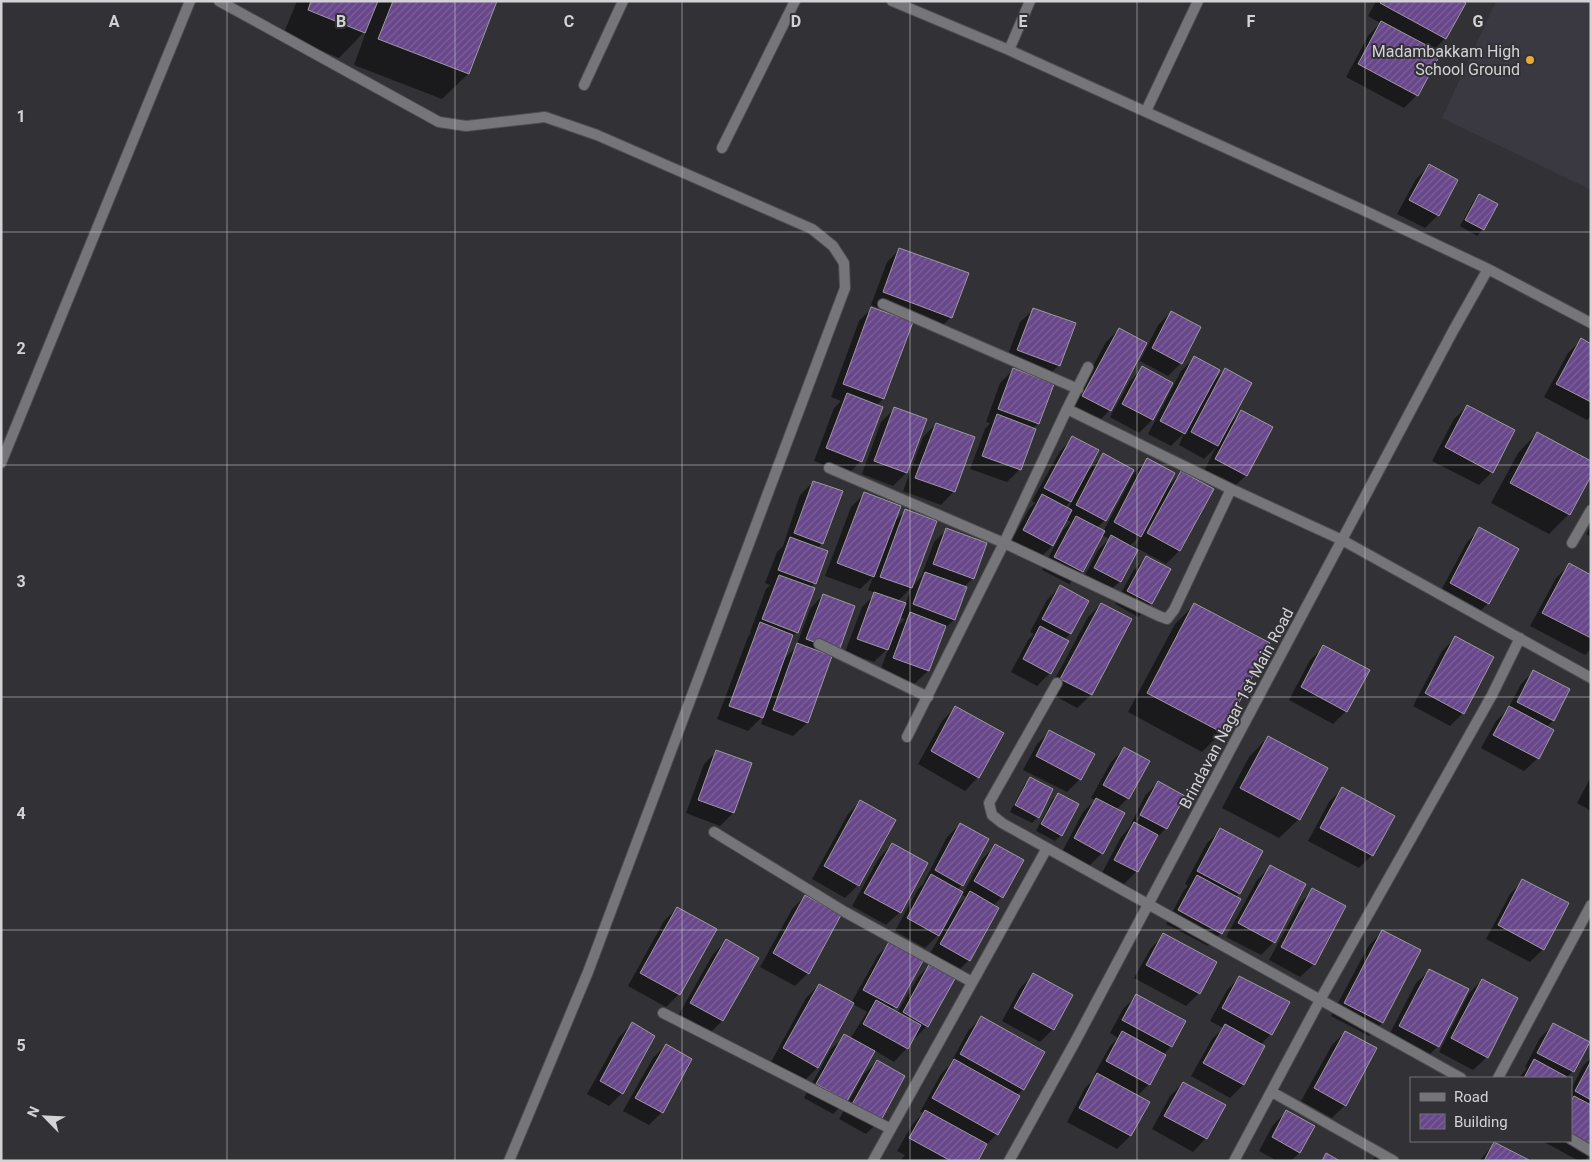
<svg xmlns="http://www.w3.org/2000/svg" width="1592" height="1162" font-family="Roboto,sans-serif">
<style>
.built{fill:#3a3942}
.shadow{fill:#0007;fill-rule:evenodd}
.building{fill:url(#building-hatch);stroke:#9c9a9e}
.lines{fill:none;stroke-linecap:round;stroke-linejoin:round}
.service-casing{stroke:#4d4d50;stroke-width:12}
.minor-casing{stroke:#4d4d50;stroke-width:12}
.service{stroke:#76767a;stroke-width:10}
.minor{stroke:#76767a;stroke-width:10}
.grid{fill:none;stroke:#d3d3d5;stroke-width:1;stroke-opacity:0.55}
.poi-dot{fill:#eca93b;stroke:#323135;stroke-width:2}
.labels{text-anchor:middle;stroke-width:4;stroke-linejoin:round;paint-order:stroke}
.poi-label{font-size:16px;fill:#d3d3d5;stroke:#323135;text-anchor:end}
.street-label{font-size:16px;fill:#d3d3d5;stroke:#323135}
.grid-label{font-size:16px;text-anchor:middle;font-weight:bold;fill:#d3d3d5;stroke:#323135;stroke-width:4;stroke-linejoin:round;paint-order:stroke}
</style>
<defs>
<pattern id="building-hatch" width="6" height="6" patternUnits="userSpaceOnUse" patternTransform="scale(1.25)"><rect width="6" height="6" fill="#68478b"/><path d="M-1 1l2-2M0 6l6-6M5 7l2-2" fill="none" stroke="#7d619a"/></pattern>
</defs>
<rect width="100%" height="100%" fill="#323135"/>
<path class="built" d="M1496 1H1591V190L1442 118Z"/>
<path class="shadow" d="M297 1H496L468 74 442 99 354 65 367 29 339 58 283 35Z
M1376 1H1459L1445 38 1433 51 1417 95 1404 108 1346 77 1368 36 1380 23 1368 16Z
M1429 166 1457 181 1438 215 1425 228 1397 214 1416 179Z
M1479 195 1483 229 1477 236 1460 226 1473 202Z
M900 249 951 317 938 330 871 305 887 262Z
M872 308 883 399 876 406 861 461 848 474 814 461 834 408 841 401 831 397 859 321Z
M1034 309 1059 365 1046 378 1005 363 1020 322Z
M1171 312 1181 363 1168 376 1140 361 1158 325Z
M1119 329 1110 410 1097 423 1070 409 1106 342Z
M1581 340 1591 345V416L1587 420 1544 397 1568 353Z
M1194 358 1213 382 1225 369 1230 423 1241 412 1246 475 1233 488 1203 473 1216 447 1204 459 1179 445 1184 433 1171 446 1148 434 1181 371Z
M1143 368 1172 383 1152 420 1139 433 1110 417 1130 381Z
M1013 370 1038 423 1033 429 1020 469 1007 482 970 469 985 429 990 423 986 422 1000 383Z
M1467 406 1492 472 1479 485 1432 461 1454 419Z
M894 409 926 420 906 473 893 486 862 474 881 422Z
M936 424 954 491 941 505 903 491 923 437Z
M1537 433 1569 514 1549 534 1491 503 1518 453Z
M1073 438 1088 471 1103 455 1132 470 1105 520 1097 528 1103 532 1134 473 1148 460 1168 486 1181 473 1179 551 1166 564 1135 547 1140 536 1129 547 1120 581 1107 594 1082 581 1098 550 1109 539 1102 535 1082 571 1069 584 1042 570 1063 530 1071 522 1066 519 1052 546 1039 559 1010 543 1029 509 1035 503 1032 501 1060 451ZM1073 499 1068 509 1064 508Z
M813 482 822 543 817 549 815 583 810 588 797 632 791 638 783 660 796 647 810 609 823 595 838 650 831 657 807 723 793 736 761 724 764 715 748 731 717 719 748 637 751 633 750 632 766 589 770 585 765 583 777 552 783 546 800 495Z
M864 494 893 523 906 510 912 587 921 577 934 542 947 529 973 578 964 587 954 620 942 631 928 671 914 684 880 671 889 647 874 662 845 652 862 607 876 593 868 590 873 577 860 589 825 576 851 507ZM912 587 905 605 897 602ZM899 617 905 619 895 629Z
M1591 525V537L1586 534Z
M1480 529 1488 603 1475 617 1438 596 1467 542Z
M1146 558 1151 604 1138 617 1115 604 1133 571Z
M1569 565 1591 576V649L1585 655 1530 626 1556 578Z
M1060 587 1070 634 1064 640 1050 673 1037 686 1011 672 1028 640 1034 634 1030 632 1047 600Z
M1101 604 1130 620 1091 695 1077 708 1048 692 1088 617Z
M1195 604 1269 644 1222 732 1202 752 1128 712 1175 624Z
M1455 638 1463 713 1450 726 1413 706 1442 651Z
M1324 647 1346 711 1333 724 1289 700 1310 660Z
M1534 671 1553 721 1546 727 1538 758 1524 771 1481 748 1496 721 1508 709 1521 684Z
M955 708 978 777 965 791 918 764 942 721Z
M1050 731 1080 779 1067 792 1023 770 1037 744Z
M1268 737 1299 819 1279 838 1222 808 1249 757Z
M1124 749 1128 798 1116 810 1102 853 1089 866 1062 852 1083 812 1095 800 1091 798 1111 762Z
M717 751 751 764 733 813 720 826 686 813 704 764Z
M1591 777V811L1577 803Z
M1031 779 1038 817 1032 823 1010 812 1024 785Z
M1158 782 1166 828 1153 842 1136 872 1123 885 1102 873 1121 837 1129 828 1145 796ZM1149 796H1151L1138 821 1136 820Z
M1342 789 1372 855 1359 868 1308 841 1329 802Z
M1058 794 1061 835 1055 841 1036 831 1052 800Z
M861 801 858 885 845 898 812 879 848 814Z
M960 824 962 885 957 890 963 893 982 859 995 846 1002 897 993 906 969 960 956 973 928 957 957 906 966 897 961 894 938 935 925 948 895 931 918 889 923 884 947 837Z
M1221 830 1239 893 1235 897 1221 933 1208 946 1166 924 1184 890 1188 886 1185 884 1207 843Z
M892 844 900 912 886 925 852 906 879 858Z
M1270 867 1274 942 1261 955 1226 937 1257 880Z
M1523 881 1543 949 1530 962 1486 939 1510 894Z
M1313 890 1344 906 1314 964 1300 977 1269 960 1300 903Z
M805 896 808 973 795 986 760 967 792 909Z
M677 908 679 994 666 1007 628 986 664 921Z
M1382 932 1419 951 1382 1023 1369 1036 1331 1016 1369 945Z
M1164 935 1199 993 1186 1006 1134 978 1151 948Z
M726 941 722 1021 709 1034 678 1016 713 954Z
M891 942 922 960 892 1011 897 1013 918 977 931 964 927 1026 914 1039 912 1038 907 1048 894 1062 874 1050 846 1101 833 1114 804 1098 831 1049 845 1036 850 1039 867 1012 853 1004 817 1068 804 1081 771 1062 806 998 819 985 851 1003 878 955Z
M1430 970 1438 1046 1425 1059 1387 1039 1416 983Z
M1033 975 1053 1029 1040 1042 1002 1021 1020 988Z
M1240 977 1271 1034 1260 1045 1264 1047 1243 1085 1230 1098 1191 1076 1212 1039 1223 1028 1210 1021 1227 990Z
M1482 980 1487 1057 1473 1070 1439 1052 1469 993Z
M1136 996 1171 1046 1163 1055 1164 1056 1149 1084 1137 1096 1148 1102 1130 1136 1117 1149 1067 1122 1085 1088 1097 1076 1094 1075 1110 1046 1118 1038 1110 1033 1123 1009Z
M981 1018 1023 1089 1016 1096 997 1134 984 1147 977 1161H900L905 1155 897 1151 912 1125 923 1113 920 1112 941 1074 949 1066 968 1031Z
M632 1024 622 1093 609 1106 587 1094 619 1037Z
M1553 1025 1588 1043 1573 1071 1566 1078H1519L1527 1068 1525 1067 1540 1038Z
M1345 1032V1105L1332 1118 1301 1101 1332 1045Z
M666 1045 662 1112 649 1125 623 1111 653 1058Z
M1591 1058V1154L1584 1161H1579L1544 1142 1545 1141H1571V1089L1583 1066Z
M877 1061 879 1121 866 1134 839 1119 864 1074Z
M1183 1083 1206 1138 1193 1152 1152 1129 1170 1096Z
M1286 1112 1313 1126 1299 1153 1291 1161H1277L1259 1151 1273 1125Z
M1495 1143 1527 1161H1479Z
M1376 1156 1385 1161H1371Z"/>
<path class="building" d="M311 1H378L365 33 308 10Z
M393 1H497L469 74 378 39Z
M1381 1H1462L1466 3 1446 39 1380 3Z
M1381 21 1441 53 1418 96 1358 64Z
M1429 164 1458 180 1439 216 1409 200Z
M1479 194 1498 204 1484 230 1465 220Z
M899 248 969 273 952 318 883 292Z
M871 307 913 322 884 399 843 384Z
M1033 308 1076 323 1060 366 1017 350Z
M1171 311 1201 327 1182 364 1152 348Z
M1119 328 1147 343 1111 411 1082 396Z
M1581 338 1591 344V402L1556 384Z
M1194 356 1220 370 1185 434 1160 421Z
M1142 366 1173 383 1153 420 1122 404Z
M1013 368 1054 384 1039 424 998 409Z
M1225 368 1252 383 1218 446 1191 432Z
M847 393 883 407 862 462 826 448Z
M1467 405 1515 430 1493 473 1445 447Z
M894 407 927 419 907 473 874 461Z
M1241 410 1273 427 1247 476 1215 459Z
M997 414 1036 429 1021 470 982 456Z
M936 423 975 437 955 492 915 478Z
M1537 432 1591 461V476L1570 515 1510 483Z
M1072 436 1099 450 1071 502 1044 488Z
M1103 453 1134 470 1106 521 1076 505Z
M1147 458 1175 473 1141 537 1114 522Z
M1181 471 1214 489 1180 551 1147 533Z
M813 481 843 491 823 544 794 533Z
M864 492 901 506 874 577 837 563Z
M1042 494 1072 510 1053 546 1023 530Z
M905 509 937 521 912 588 880 577Z
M1076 516 1105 531 1083 572 1054 557Z
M1479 527 1519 549 1489 604 1450 583Z
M946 528 987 543 974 579 933 564Z
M1111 535 1138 550 1121 582 1094 568Z
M790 537 828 551 816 584 778 570Z
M1146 556 1171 569 1152 604 1127 591Z
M1569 563 1591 575V638L1542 613Z
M925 572 967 587 955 620 913 604Z
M779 575 815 588 798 633 762 619Z
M1060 585 1089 601 1071 634 1042 619Z
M874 592 906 603 888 650 857 639Z
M823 594 855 606 839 651 806 639Z
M1101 603 1132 619 1092 695 1060 679Z
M1194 603 1270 643 1223 733 1147 693Z
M910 612 946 626 929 671 893 658Z
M760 622 793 635 763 718 729 706Z
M1040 626 1069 641 1051 674 1023 659Z
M1455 636 1494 657 1464 714 1425 693Z
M797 643 832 656 808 723 773 710Z
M1323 645 1370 670 1347 712 1301 687Z
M1533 670 1570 689 1554 721 1517 702Z
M955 706 1004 733 979 778 931 751Z
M1509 706 1554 730 1539 759 1493 735Z
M1049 730 1095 754 1081 780 1036 756Z
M1268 736 1328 768 1300 820 1240 788Z
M1124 747 1150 761 1129 799 1103 785Z
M716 750 752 763 734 813 698 800Z
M1030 777 1053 789 1039 818 1015 805Z
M1158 781 1185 796 1167 829 1140 815Z
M1342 787 1395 816 1373 856 1320 828Z
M1058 793 1079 804 1062 836 1041 824Z
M1096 798 1125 813 1103 854 1074 838Z
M860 800 896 820 859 886 824 866Z
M1134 822 1158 835 1138 872 1114 860Z
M960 823 989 839 963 886 935 870Z
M1220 828 1263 851 1240 894 1197 871Z
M892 843 928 863 901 913 864 893Z
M995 844 1024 860 1003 898 974 881Z
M1270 865 1306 884 1275 943 1238 923Z
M931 874 963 892 939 936 907 918Z
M1197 875 1241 899 1222 934 1178 910Z
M1522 879 1569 903 1544 950 1498 925Z
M1312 888 1346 906 1315 965 1281 947Z
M970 891 999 908 970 961 940 944Z
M805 895 841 915 809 974 773 953Z
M677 907 717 929 680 995 640 973Z
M1382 930 1421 950 1383 1023 1344 1003Z
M1163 933 1217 962 1200 994 1146 965Z
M726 939 759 958 723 1021 690 1003Z
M890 940 924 959 897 1008 863 990Z
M930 963 956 977 928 1027 903 1012Z
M1429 969 1469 989 1439 1047 1399 1026Z
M1033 973 1073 995 1054 1030 1014 1008Z
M1239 976 1290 1002 1272 1035 1222 1008Z
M1482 979 1518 998 1488 1058 1451 1038Z
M819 984 854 1003 818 1068 783 1048Z
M1136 994 1186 1021 1172 1047 1122 1020Z
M876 1000 921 1025 908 1049 863 1024Z
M981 1016 1045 1052 1024 1090 960 1054Z
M632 1022 655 1036 623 1094 600 1081Z
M1553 1023 1590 1042 1574 1072 1537 1053Z
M1225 1024 1265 1046 1244 1085 1203 1063Z
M1122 1031 1166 1055 1150 1085 1106 1061Z
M1345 1031 1377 1048 1346 1106 1314 1088Z
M844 1034 875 1051 847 1101 816 1084Z
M666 1044 692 1059 663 1113 635 1098Z
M954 1059 1020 1096 998 1135 932 1098Z
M1534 1059 1567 1077V1078H1524Z
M877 1060 905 1076 880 1122 851 1106Z
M1591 1061V1100L1575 1091Z
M1097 1073 1150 1102 1131 1136 1079 1108Z
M1183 1082 1226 1105 1207 1139 1164 1116Z
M1574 1096 1591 1105V1147L1571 1137V1101Z
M925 1110 987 1144 978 1161H951L909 1138Z
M1286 1110 1315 1126 1300 1153 1272 1137Z
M1494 1142 1529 1160V1161H1484Z
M1326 1153 1340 1161H1322Z"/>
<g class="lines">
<g class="service-casing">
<path id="service" d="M219 1 439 122 466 126 545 117 597 135 812 229 833 246 844 263 845 288 588 972 509 1161
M1 463 190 1"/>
</g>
<g class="minor-casing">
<path id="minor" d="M892 1 1009 50 1363 210 1488 269 1591 323
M1009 50 1030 1
M584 85 623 1
M1146 111 1198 1
M722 148 795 1
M883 304 1078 389
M1067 409 1088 367
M829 468 1004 543 907 737
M1231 489 1174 610 1167 619 1159 616 1004 543 1067 409 1231 489 1342 540 1591 678
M1572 543 1591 510
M819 644 928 697
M1057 683 989 803 992 815 1002 823 1461 1078
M714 832 845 912 972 982
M663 1013 891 1129
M1498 1078 1591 905
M1272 1092 1394 1161
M1571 1139 1591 1151
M873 1161 1047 848
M1009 1161 1075 1042 1453 331 1488 269
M1234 1161 1320 1000 1492 695 1520 638"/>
</g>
<use href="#service" class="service"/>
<use href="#minor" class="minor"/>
</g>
<path class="grid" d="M227 1V1161M455 1V1161M682 1V1161M910 1V1161M1137 1V1161M1365 1V1161M1 232H1591M1 465H1591M1 697H1591M1 930H1591"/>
<circle class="poi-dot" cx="1530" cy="60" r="5"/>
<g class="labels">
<g class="poi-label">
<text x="1520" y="57">Madambakkam High<tspan x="1520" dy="18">School Ground</tspan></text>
</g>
<g class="street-label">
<text transform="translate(1236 708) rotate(-62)" y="6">Brindavan Nagar 1st Main Road</text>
</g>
</g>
<g class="grid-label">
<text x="114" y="27">A</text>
<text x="341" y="27">B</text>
<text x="569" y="27">C</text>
<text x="796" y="27">D</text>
<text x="1023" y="27">E</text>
<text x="1251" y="27">F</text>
<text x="1478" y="27">G</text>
<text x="21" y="122">1</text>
<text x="21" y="354">2</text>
<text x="21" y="587">3</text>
<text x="21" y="819">4</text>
<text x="21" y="1051">5</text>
</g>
<rect width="1592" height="1162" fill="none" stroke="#d3d3d5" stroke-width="5"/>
<rect x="1410" y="1077" width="162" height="65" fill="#323135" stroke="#727275"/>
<rect x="1420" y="1093" width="25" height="8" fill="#76767a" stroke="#727275"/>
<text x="1454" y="1102" font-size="15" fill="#d3d3d5">Road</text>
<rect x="1420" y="1114" width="25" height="15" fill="url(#building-hatch)" stroke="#727275"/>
<text x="1454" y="1127" font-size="15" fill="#d3d3d5">Building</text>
<g transform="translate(45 1117) rotate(294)" stroke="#323135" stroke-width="4" paint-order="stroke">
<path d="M0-4L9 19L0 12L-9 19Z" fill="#d3d3d5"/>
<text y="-8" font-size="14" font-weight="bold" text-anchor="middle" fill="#d3d3d5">N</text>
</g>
</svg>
